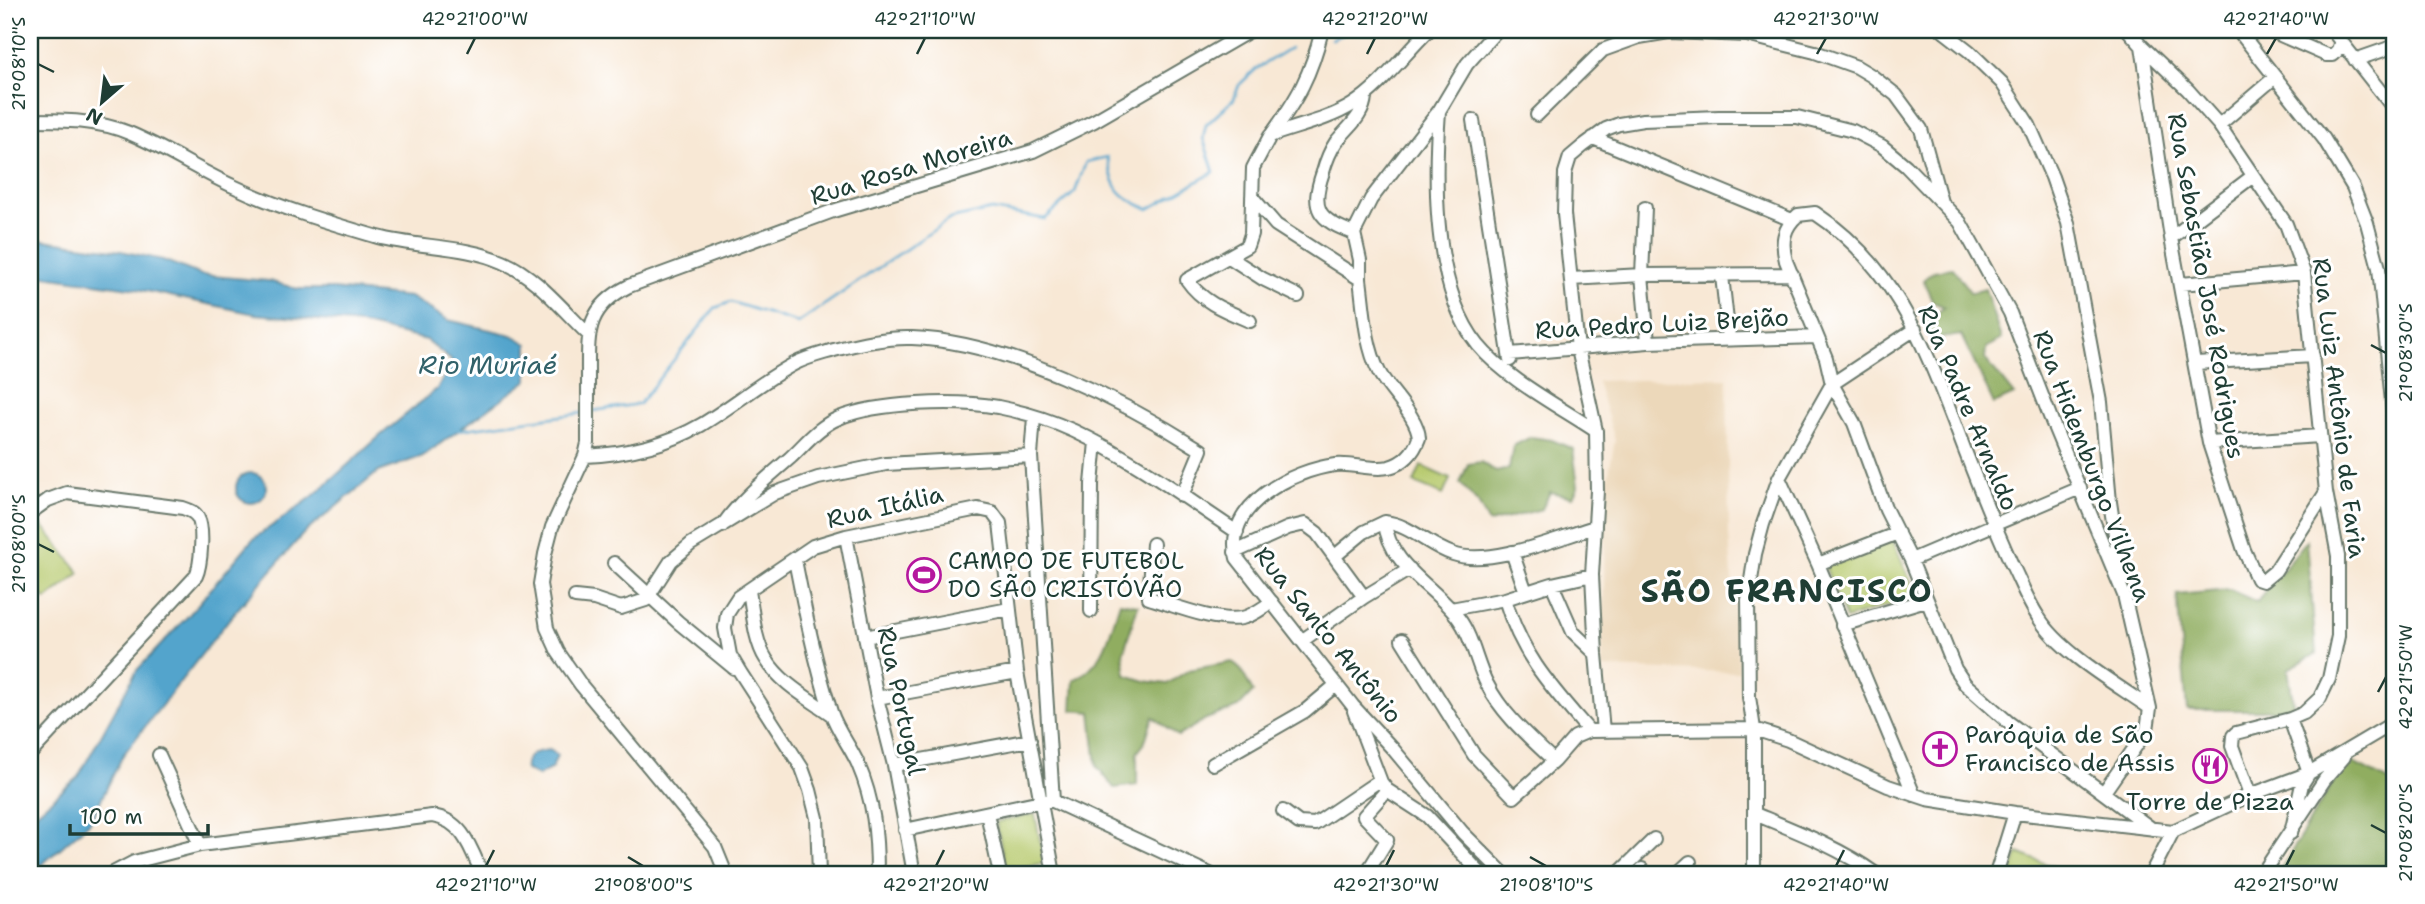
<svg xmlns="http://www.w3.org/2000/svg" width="2425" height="904" font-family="'Shantell Sans',sans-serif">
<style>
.built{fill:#ecd8ba}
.green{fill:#b6c96c;stroke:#6a8350;stroke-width:2}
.forest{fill:#90ad60;stroke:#58754a;stroke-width:2}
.water{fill:#52a4cc;stroke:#387080;stroke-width:2}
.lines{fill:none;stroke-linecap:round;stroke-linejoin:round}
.stream{stroke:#52a4cc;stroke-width:2.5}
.minor-casing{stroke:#6b796c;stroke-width:16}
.minor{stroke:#fff;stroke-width:12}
.ticks{fill:none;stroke:#1f3d34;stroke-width:2.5}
.labels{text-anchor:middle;stroke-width:6;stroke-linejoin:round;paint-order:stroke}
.street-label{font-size:24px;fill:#1f3d34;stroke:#fff}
.poi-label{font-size:24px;fill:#1f3d34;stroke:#fff;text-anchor:start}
.water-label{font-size:26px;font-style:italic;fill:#316169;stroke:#fff}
.district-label{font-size:32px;font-weight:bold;letter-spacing:2px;fill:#1f3d34;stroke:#fff}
.neatline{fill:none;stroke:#1f3d34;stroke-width:2.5}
.ticks-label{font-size:18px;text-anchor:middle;fill:#1f3d34}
</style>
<rect width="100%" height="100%" fill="#fff"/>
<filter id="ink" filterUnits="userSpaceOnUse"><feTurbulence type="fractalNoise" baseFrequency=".0143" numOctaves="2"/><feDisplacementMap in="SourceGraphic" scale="14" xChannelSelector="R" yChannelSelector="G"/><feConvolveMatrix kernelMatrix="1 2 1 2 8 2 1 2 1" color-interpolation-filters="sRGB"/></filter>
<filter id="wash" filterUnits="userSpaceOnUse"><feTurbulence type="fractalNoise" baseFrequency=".00686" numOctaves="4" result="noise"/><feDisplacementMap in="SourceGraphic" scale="28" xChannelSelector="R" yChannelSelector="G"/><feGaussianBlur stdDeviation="1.57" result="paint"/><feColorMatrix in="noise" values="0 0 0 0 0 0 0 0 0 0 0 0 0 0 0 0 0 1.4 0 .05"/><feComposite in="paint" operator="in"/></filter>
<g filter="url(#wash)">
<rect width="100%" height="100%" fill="#f8e8d5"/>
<path class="built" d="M1727 378 1729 535 1739 672 1602 668 1606 488 1615 440 1597 381Z"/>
<path class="green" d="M1421 466 1450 479 1443 495 1414 483Z
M35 516 80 573 46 600 30 580V520Z
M1893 541 1917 596 1846 619 1824 564Z
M1035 814 1044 863 1006 870 996 822Z
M2018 853 2072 874H2011Z"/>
<path class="forest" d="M1952 268 1971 293 1985 289 2001 339 1986 348 1985 359 2014 395 1994 404 1961 335 1934 339 1923 322 1945 307 1933 302 1923 280 1934 271Z
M1531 437 1552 440 1573 449 1578 486 1573 497 1550 492 1542 509 1489 523 1478 503 1460 483 1468 464 1481 462 1496 472 1509 469 1513 446Z
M2307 540 2316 654 2288 669 2294 710H2187L2177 595 2230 590 2257 602Z
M1120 602 1138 605 1123 654 1126 675 1145 681 1167 684 1189 670 1232 662 1241 670 1253 692 1239 707 1206 719 1178 736 1153 717 1144 744 1137 753V785L1114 788 1097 766 1091 712 1072 710 1074 680C1107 662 1109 634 1120 602Z
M2351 762 2395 784V874H2278L2341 769Z"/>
<path class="water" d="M30 238 121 251 163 260 201 275 269 281 298 289H333L410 297 448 320 512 335 528 344V380L423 456 378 472 303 534 230 618 123 755 90 822 31 874 30 818 78 777 137 670 189 615 252 540 312 497 381 435 438 388 452 361 426 340 360 324 255 314 137 289 30 274Z
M236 488a15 15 0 1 1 30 0a15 15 0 1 1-30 0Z
M550 750 557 755 552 768 538 776 526 770C523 755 536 751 550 750Z"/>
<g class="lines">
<path class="stream" d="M1332 39 1353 30
M593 411 639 404 715 308 731 302 798 323 950 219 992 210 1045 219 1075 192 1086 162 1107 157C1114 189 1118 197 1149 209L1214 172 1203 138 1206 125 1234 99 1239 85 1256 69 1290 48
M458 430 583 413"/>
</g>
</g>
<g filter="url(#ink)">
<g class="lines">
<g class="minor-casing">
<path id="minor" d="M1942 30 1969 51 2002 83 2029 125 2052 177 2068 223 2101 402 2110 502 2122 581
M2128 30 2142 46 2188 90 2219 125 2286 224 2304 273 2326 492 2338 556V636L2329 679 2320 698 2304 713 2290 719 2236 733 2233 736 2232 746 2250 795
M2238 30 2324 139 2353 187 2367 223 2379 268 2395 433
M2269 30 2326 55H2333L2338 50 2341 41
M2332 30 2395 110
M2142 46 2171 238 2209 443 2244 550 2257 579 2263 581 2275 571 2326 492
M2355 60 2395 46
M1439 111C1434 180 1433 289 1478 345 1505 378 1560 407 1596 431
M1537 115 1603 50 1639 37 1669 32 1747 35 1815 52 1857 67 1872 76 1896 95 1921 129 1941 202
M30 120C63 120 98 120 129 133 165 148 198 170 233 186 279 208 330 223 378 237 419 248 465 245 503 262 536 276 562 309 588 334
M1473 120 1510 360
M2219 125 2274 78
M1271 135C1298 98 1311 75 1322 30
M1593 138 1792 220
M1252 197 1276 225 1360 279C1364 309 1365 344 1379 372 1389 391 1418 416 1419 438 1414 452 1404 463 1389 467 1372 471 1353 463 1335 465 1294 470 1222 505 1237 558L1353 706 1393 749 1463 833 1504 874
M1645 208 1642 275 1648 342
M1354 233C1318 220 1310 209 1323 172 1326 161 1330 151 1336 142 1348 127 1364 116 1365 96
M2171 238 2253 176
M1229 257 1263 279 1298 296
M1722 276 1729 339
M1360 279V260L1354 233 1371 199 1439 111 1467 64 1497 30
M1571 279 1642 275 1792 274
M2181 284 2304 273
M1250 321C1226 311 1203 303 1187 280L1247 246 1251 234 1253 168 1270 136C1297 126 1328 120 1352 105 1380 88 1405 53 1429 30
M1510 354 1648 342 1817 337
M2196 363 2313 356
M1034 417 1031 456 1053 801
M2209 443 2320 436
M585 456C627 454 665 446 701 425 733 406 762 381 794 364 807 357 821 354 834 350 859 343 887 337 912 338 1004 341 1124 401 1201 450L1182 496
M1779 478 1818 564 1914 795
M30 513 48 500 67 493 183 508C189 510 195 512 198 518 204 529 201 565 196 576L30 754
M1385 522C1388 565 1436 587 1459 619 1473 638 1476 663 1487 684 1502 714 1529 737 1554 761
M722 526C741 499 765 480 790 458 805 444 819 426 839 418 877 402 957 400 998 407 1023 412 1050 420 1074 431 1132 458 1184 497 1237 532
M846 536 877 698 894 765 914 874
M1153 544 1149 598C1173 605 1217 623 1242 618 1253 616 1262 608 1272 602
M1235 552 1288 528 1305 524 1317 533 1364 597
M1512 552 1526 592
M1335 556 1364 532 1385 522C1410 525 1429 546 1453 554 1490 567 1558 538 1595 527
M795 560C805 611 815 662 831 712 837 730 850 746 858 764 874 801 877 835 877 874
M1911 560 2080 488
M614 563 678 622 734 668
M1818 564 1898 533
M1552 584 1573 632 1596 654
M749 591C753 612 754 640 766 659 780 683 810 699 832 715
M575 597 594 599 621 608 646 600 671 561 691 544 775 493 818 478 886 464 1031 456
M1505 599C1521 655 1552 688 1589 731L1754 729 1788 740 1888 786 1927 799 2015 813 2173 831 2250 795 2309 773
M1451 609 1505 599 1552 584 1592 575
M1091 611 1092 484 1096 442
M1842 625 1926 600
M865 637 1009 609
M1303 640 1364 597 1410 569
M1402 640 1474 755 1514 797 1554 761 1575 737 1589 731
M877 698 1017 672
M2150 708C2116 684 2061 653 2039 618 2028 602 2021 583 2012 565 1991 518 1972 470 1954 422 1922 339 1892 264 1815 213L1798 215C1783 228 1781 242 1786 261L1826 358 1832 384 1854 423 1886 510 1911 560 1955 669 1965 684 2008 722 2152 829
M1354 711 1381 782 1387 790 1427 816 1481 874
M2290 719 2309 773
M1603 731 1596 654 1592 575 1597 491 1596 431 1578 349 1564 214 1565 173 1570 157 1583 146 1606 129 1619 124 1643 120 1719 117H1797L1853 131 1882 146 1906 166 1960 222 2010 313 2053 424 2124 595 2150 708 2147 730 2104 792
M159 755 200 845
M1213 764 1305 711 1336 685
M894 765 1030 740
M1283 811 1299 823 1315 824 1380 780
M987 813 1000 874
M1755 814C1796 831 1840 848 1876 874
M905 830 1041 801H1053L1210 874
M2291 833 2302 784 2309 773 2395 722
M1642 869 1647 874
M111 874 134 862 200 845 432 816C463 820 471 849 482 874
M726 874 715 847 581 685 558 652 547 628 540 584 545 554 552 527 585 456 588 443C588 421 588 399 588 377 588 334 585 308 629 286L833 211 1033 151 1094 121 1251 30
M819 874 817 818 810 790 802 768 740 672 730 655 725 628 727 614 738 597 813 546 846 536 978 509 992 512 1000 523 1017 672 1054 874
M1366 874 1387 840 1364 816 1387 790
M1618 874 1654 839
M1677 874 1690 862
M1754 874V729L1749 697 1748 600 1755 554 1763 524 1779 478 1832 384 1915 329
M1996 874 2015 813
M2151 874 2173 831
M2262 874 2325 779 2344 757"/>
</g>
<use href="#minor" class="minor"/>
</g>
</g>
<path class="ticks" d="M467 54 475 38M917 54 925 38M1367 54 1375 38M1817 54 1826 38M2267 54 2276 38M38 64 54 72M2371 345 2386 353M38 544 54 552M2378 692 2386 677M2371 825 2386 833M628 857 643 866M1530 857 1546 866M486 866 494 850M936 866 944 850M1386 866 1394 850M1836 866 1844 850M2286 866 2294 850"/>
<defs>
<g id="stadium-ring" transform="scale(1.75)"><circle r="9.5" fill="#fff" stroke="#b5179e" stroke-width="1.5"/><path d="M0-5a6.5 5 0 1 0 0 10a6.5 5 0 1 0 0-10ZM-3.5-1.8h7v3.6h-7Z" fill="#b5179e"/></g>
<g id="church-ring" transform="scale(1.75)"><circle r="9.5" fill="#fff" stroke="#b5179e" stroke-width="1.5"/><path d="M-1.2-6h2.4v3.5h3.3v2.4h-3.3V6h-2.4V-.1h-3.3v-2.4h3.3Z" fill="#b5179e"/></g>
<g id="restaurant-ring" transform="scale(1.75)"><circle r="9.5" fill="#fff" stroke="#b5179e" stroke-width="1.5"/><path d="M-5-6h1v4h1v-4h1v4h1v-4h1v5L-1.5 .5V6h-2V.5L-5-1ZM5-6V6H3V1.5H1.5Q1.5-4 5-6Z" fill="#b5179e"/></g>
</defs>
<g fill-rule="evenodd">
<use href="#stadium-ring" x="924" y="575"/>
<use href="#church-ring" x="1940" y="749"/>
<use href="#restaurant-ring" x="2210" y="766"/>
</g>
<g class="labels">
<g class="street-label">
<text transform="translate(911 167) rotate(-17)" y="8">Rua Rosa Moreira</text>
<text transform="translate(2206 286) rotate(80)" y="8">Rua Sebastião José Rodrigues</text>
<text transform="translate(1662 324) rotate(-3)" y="8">Rua Pedro Luiz Brejão</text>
<text transform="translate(1968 408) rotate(67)" y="8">Rua Padre Arnaldo</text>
<text transform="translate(2339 408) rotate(83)" y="8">Rua Luiz Antônio de Faria</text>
<text transform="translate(2092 466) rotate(69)" y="8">Rua Hidemburgo Vilhena</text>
<text transform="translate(885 507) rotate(-13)" y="8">Rua Itália</text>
<text transform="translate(1328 635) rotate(51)" y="8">Rua Santo Antônio</text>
<text transform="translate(901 701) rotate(78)" y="8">Rua Portugal</text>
</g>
<g class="poi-label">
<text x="948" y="569">CAMPO DE FUTEBOL<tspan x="948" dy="28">DO SÃO CRISTÓVÃO</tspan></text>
<text x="1965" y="743">Paróquia de São<tspan x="1965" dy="28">Francisco de Assis</tspan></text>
<text x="2210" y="810" text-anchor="middle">Torre de Pizza</text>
</g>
<g class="water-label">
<text x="488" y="374">Rio Muriaé</text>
</g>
<g class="district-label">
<text x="1787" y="602">SÃO FRANCISCO</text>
</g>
</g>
<rect width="2425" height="904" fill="none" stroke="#fff" stroke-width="77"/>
<g transform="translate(102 102) rotate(208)" stroke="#ffffff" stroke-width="5" paint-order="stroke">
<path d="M0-5L12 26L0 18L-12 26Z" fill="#1f3d34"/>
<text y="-10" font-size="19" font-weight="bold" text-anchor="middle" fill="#1f3d34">N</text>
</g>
<path d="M70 824v10h138v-10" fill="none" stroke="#1f3d34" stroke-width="3.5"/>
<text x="80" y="824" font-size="21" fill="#1f3d34" stroke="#ffffff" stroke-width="5" paint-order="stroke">100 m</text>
<rect x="38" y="38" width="2348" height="828" class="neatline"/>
<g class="ticks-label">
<text x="475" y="25">42°21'00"W</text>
<text x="925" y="25">42°21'10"W</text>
<text x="1375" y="25">42°21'20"W</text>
<text x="1826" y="25">42°21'30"W</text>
<text x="2276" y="25">42°21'40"W</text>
<text transform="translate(19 64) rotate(-90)" y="6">21°08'10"S</text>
<text transform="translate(2406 353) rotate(-90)" y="6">21°08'30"S</text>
<text transform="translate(19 544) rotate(-90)" y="6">21°08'00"S</text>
<text transform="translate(2406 677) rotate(-90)" y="6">42°21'50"W</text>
<text transform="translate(2406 833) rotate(-90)" y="6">21°08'20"S</text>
<text x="486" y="891">42°21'10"W</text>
<text x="643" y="891">21°08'00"S</text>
<text x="936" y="891">42°21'20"W</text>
<text x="1386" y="891">42°21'30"W</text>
<text x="1546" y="891">21°08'10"S</text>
<text x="1836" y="891">42°21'40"W</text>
<text x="2286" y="891">42°21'50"W</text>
</g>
</svg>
